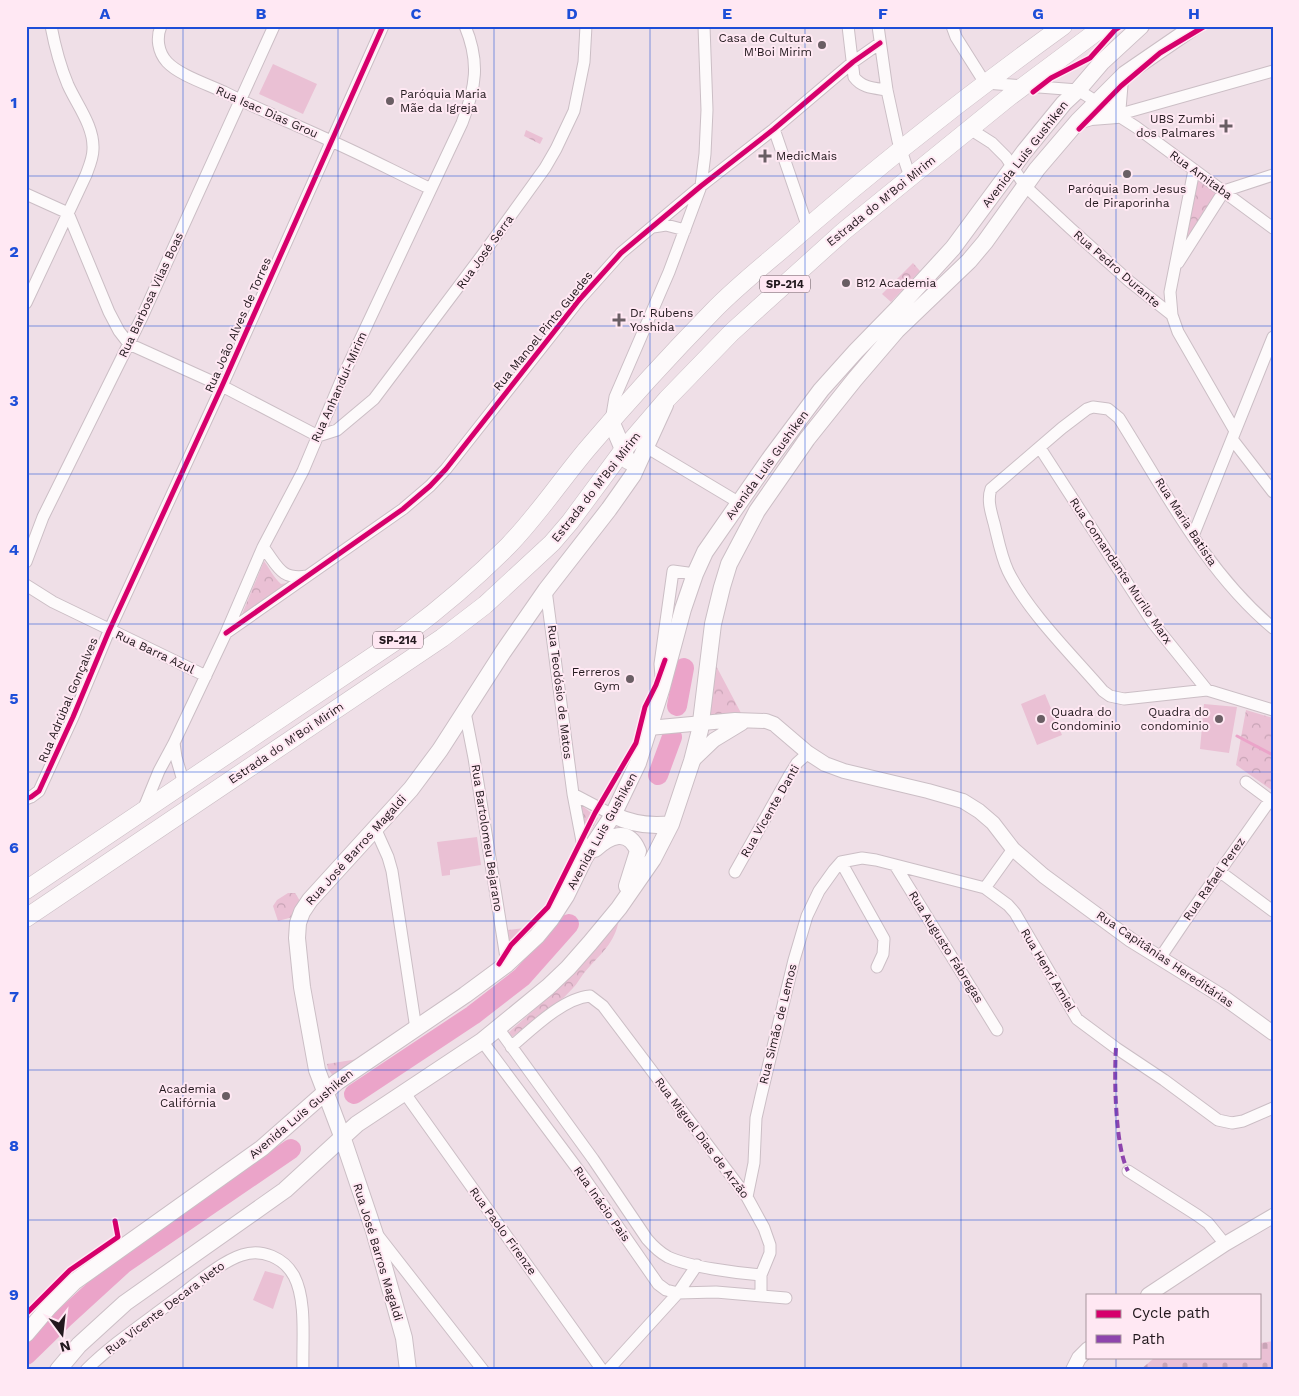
<svg xmlns="http://www.w3.org/2000/svg" width="1299" height="1396" font-family="'Work Sans',sans-serif">
<style>
.cemetery{fill:url(#cemetery-stones)}
.park{fill:url(#park-crowns)}
.pitch{fill:#eac0d4}
.lines{fill:none;stroke-linecap:round;stroke-linejoin:round}
.stream{stroke:#eba4c9;stroke-width:3}
.river{stroke:#eba4c9;stroke-width:20}
.minor-casing{stroke:#cbbec5;stroke-width:13}
.tertiary-casing{stroke:#cbbec5;stroke-width:16}
.secondary-casing{stroke:#cbbec5;stroke-width:18}
.primary-casing{stroke:#cbbec5;stroke-width:19}
.minor{stroke:#fdfafb;stroke-width:11}
.tertiary{stroke:#fdfafb;stroke-width:14}
.secondary{stroke:#fdfafb;stroke-width:16}
.primary{stroke:#fdfafb;stroke-width:18}
.quiet{stroke:#8e44ad;stroke-width:4;stroke-dasharray:8 4;stroke-linecap:butt}
.cycleway-casing{stroke:#ffe8f3;stroke-width:8}
.cycleway{stroke:#d6006c;stroke-width:5}
.grid{fill:none;stroke:#1d4ed8;stroke-width:1;stroke-opacity:0.55}
.poi-dot{fill:#6a5e64;stroke:#ffe8f3;stroke-width:2}
.labels{text-anchor:middle;stroke-width:4;stroke-linejoin:round;paint-order:stroke}
.shield{fill:#ffe8f3;stroke:#64565d;stroke-width:1}
.shield-label{font-size:11px;font-weight:bold;fill:#22181d}
.poi-label{font-size:12px;fill:#22181d;stroke:#ffe8f3;text-anchor:end}
.street-label{font-size:12px;fill:#22181d;stroke:#ffe8f3}
.neatline{fill:none;stroke:#1d4ed8;stroke-width:2}
.grid-label{font-size:16px;text-anchor:middle;font-weight:bold;fill:#1d4ed8}
</style>
<defs>
<pattern id="cemetery-stones" width="16" height="16" patternUnits="userSpaceOnUse" patternTransform="scale(1.25)"><rect width="16" height="16" fill="#eac0d4"/><path d="M2 7V4a2 2 0 0 1 4 0v3zM10 15v-3a2 2 0 0 1 4 0v3z" fill="#c8a4b6"/></pattern>
<pattern id="park-crowns" width="20" height="18" patternUnits="userSpaceOnUse" patternTransform="scale(1.25)"><rect width="20" height="18" fill="#eac0d4"/><path d="M2 6a3 3 0 1 1 6 0M12 15a3 3 0 1 1 6 0" fill="none" stroke="#c8a4b6"/></pattern>
</defs>
<rect width="100%" height="100%" fill="#efdfe7"/>
<path class="cemetery" d="M1273 1341V1370H1140L1153 1359 1260 1357V1343Z"/>
<path class="park" d="M526 130 543 138 540 144 524 136Z
M1197 174 1221 191 1178 258Z
M913 263 920 271 891 302 882 294Z
M264 561C270 569 273 577 281 584L294 582 240 619Z
M713 660 741 713 711 715 707 713Z
M1246 710 1273 718V791L1236 765Z
M581 805 598 818 587 838Z
M288 893H295L302 904 293 917 278 921 273 906 277 900Z
M619 919C615 944 600 954 584 973 580 978 577 984 573 988 555 1008 531 1023 509 1039L507 1034 562 985Z
M525 928 517 940 512 942 507 940V930Z
M358 1059 334 1077 328 1069 327 1064Z"/>
<path class="pitch" d="M273 64 317 84 303 114 259 94Z
M1045 694 1062 735 1037 745 1021 704Z
M1204 704 1237 707 1229 753 1200 749Z
M477 837 481 865 450 870V875L442 876 437 842Z
M265 1271 284 1276 273 1309 253 1300Z"/>
<g class="lines">
<path class="stream" d="M1237 736 1273 755"/>
<path class="river" d="M677 706 684 668
M658 775 672 737
M354 1094 473 1015 522 977 569 924
M26 1355 65 1317 123 1264 291 1149"/>
<g class="minor-casing">
<path id="minor" d="M161 26C156 38 158 52 167 62 179 75 207 84 224 92 259 110 295 124 331 141 365 156 397 173 431 189
M848 26 854 77C862 88 874 88 887 90
M878 26 887 90 898 141 910 177
M952 26 956 37 985 83 1078 90 1136 127 1273 228
M1117 115 1273 71
M774 129 808 228
M970 129 992 143 1006 157 1025 186 1070 228 1129 281 1172 315 1178 332 1235 431
M26 194 68 213 109 312 119 331 129 344 222 386 318 436
M653 227 666 225 685 230
M1178 263 1224 191 1273 175
M26 303 86 175C89 167 93 158 93 149 94 126 77 105 68 85 60 66 55 47 51 26
M1172 315 1170 292 1194 170
M611 421 615 397 669 272 701 186 705 154 707 110 704 26
M318 436 337 430 374 399 483 254 545 168 556 149 574 111 584 62 586 26
M1232 439 1273 492
M646 447 733 499 738 505
M1040 448 1153 623 1207 690
M1193 536 1273 337
M263 547C278 566 280 580 307 576
M26 562 43 517 142 317 274 26
M26 585 53 602 206 676
M546 590 573 794 585 857
M1273 628C1206 572 1165 491 1119 418L1108 409 1093 407 1087 409 1062 428 991 489C987 500 991 512 994 523 998 539 1001 556 1008 571 1028 612 1073 656 1103 691L1110 696 1124 699 1207 690 1273 710
M226 633 403 509 430 486 446 469 579 300 621 253 701 186 774 129 853 62 880 43
M661 676 660 664 673 571 695 574
M465 712 474 758 507 964
M174 743 176 757 184 784
M1246 782 1273 802
M573 794 613 815
M26 799 31 797 39 791 73 717 109 631 222 386 383 26
M143 810 159 771 174 743 226 633 263 547 303 471 343 376 462 123C476 87 480 62 465 26
M375 828 388 857 392 871 416 1029
M841 862 884 939 883 954 877 967
M895 865 997 1030
M1219 871 1273 911
M735 872 789 776 797 763 808 753
M985 888 1008 905 1015 913 1077 1019 1116 1048 1164 1080 1218 1120 1232 1123 1243 1121 1273 1108
M1160 958 1191 912 1270 800
M498 1028 593 1159 647 1239C653 1246 659 1252 668 1257 689 1267 737 1273 761 1275
M482 1041 585 1179 658 1284 666 1290 678 1293 716 1292 786 1298
M511 1047C531 1030 563 998 590 996L603 1006 747 1197 764 1228 770 1245V1253L761 1275V1296
M404 1092 602 1370
M1128 1171 1197 1215 1208 1223 1225 1244
M747 1197 754 1163 756 1118 761 1096 794 960 807 916 819 891 834 870 841 862 862 858 876 860 985 888 1013 849
M376 1233 483 1370
M86 1370C112 1344 144 1323 173 1301 192 1287 220 1262 242 1255 262 1248 284 1258 294 1276 307 1301 302 1341 303 1370
M608 1370 678 1293 697 1265"/>
</g>
<g class="tertiary-casing">
<path id="tertiary" d="M649 728 735 720 766 721 774 724 808 753 825 764 844 771 928 791 963 801 979 811 993 823 1013 849 1044 876 1131 940 1223 997 1273 1033
M692 761 714 740 742 723
M1148 1295 1225 1244 1273 1216
M1073 1370 1079 1358 1088 1349"/>
</g>
<g class="secondary-casing">
<path id="secondary" d="M1078 121 1091 117 1117 115 1120 79
M611 421 628 461
M613 815C632 824 650 827 671 824
M595 849C609 836 628 827 638 851L627 886
M26 1334 49 1307 74 1282 262 1148 337 1082 465 995 507 964 537 936 551 919 566 896 585 857 613 815 638 763 662 687 683 609 695 574 705 552 771 457 821 390 856 351 899 307 953 248 1024 152 1064 103 1078 90 1102 62 1141 26
M58 1370 79 1345 125 1303 285 1190 357 1124 482 1041 548 987 568 968 590 943 619 908 653 859 671 824 692 761 700 730 713 624 722 587 729 564 757 511 807 439 855 379 897 330 969 261 985 242 1037 169 1078 121 1125 74 1195 26
M408 1370 404 1338 374 1231 342 1136 317 1070 302 987 297 938 298 923 302 912 310 900 411 789 440 750 503 652 546 590 609 509 633 475 665 405"/>
</g>
<g class="primary-casing">
<path id="primary" d="M26 890 406 634C442 607 476 578 508 546 538 515 561 480 588 448 628 401 670 355 713 311 740 283 772 259 801 233 885 160 973 91 1063 26
M26 918 442 638 485 605 552 543 570 522 624 449 667 399 732 332 844 231 1009 97 1104 26"/>
</g>
<use href="#minor" class="minor"/>
<use href="#tertiary" class="tertiary"/>
<use href="#secondary" class="secondary"/>
<use href="#primary" class="primary"/>
<path class="quiet" d="M1116 1048C1114 1077 1115 1147 1128 1171"/>
<g class="cycleway-casing">
<path id="cycleway" d="M1033 92 1051 78 1090 58 1115 30 1121 26
M1079 129 1121 86 1160 53 1205 26
M226 633 403 509 430 486 446 469 579 300 621 253 701 186 774 129 853 62 880 43
M26 799 31 797 39 791 73 717 109 631 222 386 383 26
M499 964 511 945 548 907 595 813 636 743 645 707 656 685 665 660
M26 1314 70 1270 118 1237 115 1221"/>
</g>
<use href="#cycleway" class="cycleway"/>
</g>
<path class="grid" d="M183 26V1370M338 26V1370M494 26V1370M650 26V1370M805 26V1370M961 26V1370M1116 26V1295M26 176H1273M26 326H1273M26 474H1273M26 624H1273M26 772H1273M26 921H1273M26 1070H1273M26 1220H1273M1116 1357V1370"/>
<g class="poi-dot">
<circle cx="822" cy="45" r="5"/>
<circle cx="390" cy="101" r="5"/>
<path d="M1223.5 118.5h5v5h5v5h-5v5h-5v-5h-5v-5h5z"/>
<path d="M762.5 148.5h5v5h5v5h-5v5h-5v-5h-5v-5h5z"/>
<circle cx="1127" cy="174" r="5"/>
<circle cx="846" cy="283" r="5"/>
<path d="M616.5 312.5h5v5h5v5h-5v5h-5v-5h-5v-5h5z"/>
<circle cx="630" cy="679" r="5"/>
<circle cx="1041" cy="719" r="5"/>
<circle cx="1219" cy="719" r="5"/>
<circle cx="226" cy="1096" r="5"/>
</g>
<g class="labels">
<g class="shield">
<rect x="760" y="275.5" width="50" height="17" rx="4"/>
<rect x="373" y="631.5" width="50" height="17" rx="4"/>
</g>
<g class="shield-label">
<text x="785" y="288">SP-214</text>
<text x="398" y="644">SP-214</text>
</g>
<g class="poi-label">
<text x="812" y="42">Casa de Cultura<tspan x="812" dy="14">M'Boi Mirim</tspan></text>
<text x="400" y="98" text-anchor="start">Paróquia Maria<tspan x="400" dy="14">Mãe da Igreja</tspan></text>
<text x="1215" y="123">UBS Zumbi<tspan x="1215" dy="14">dos Palmares</tspan></text>
<text x="776" y="160" text-anchor="start">MedicMais</text>
<text x="1127" y="193" text-anchor="middle">Paróquia Bom Jesus<tspan x="1127" dy="14">de Piraporinha</tspan></text>
<text x="856" y="287" text-anchor="start">B12 Academia</text>
<text x="630" y="317" text-anchor="start">Dr. Rubens<tspan x="630" dy="14">Yoshida</tspan></text>
<text x="620" y="676">Ferreros<tspan x="620" dy="14">Gym</tspan></text>
<text x="1051" y="716" text-anchor="start">Quadra do<tspan x="1051" dy="14">Condominio</tspan></text>
<text x="1209" y="716">Quadra do<tspan x="1209" dy="14">condominio</tspan></text>
<text x="216" y="1093">Academia<tspan x="216" dy="14">Califórnia</tspan></text>
</g>
<g class="street-label">
<text transform="translate(267 112) rotate(24)" y="4">Rua Isac Dias Grou</text>
<text transform="translate(1025 154) rotate(-52)" y="4">Avenida Luis Gushiken</text>
<text transform="translate(1201 175) rotate(36)" y="4">Rua Amitaba</text>
<text transform="translate(881 201) rotate(-39)" y="4">Estrada do M'Boi Mirim</text>
<text transform="translate(485 252) rotate(-54)" y="4">Rua José Serra</text>
<text transform="translate(1117 269) rotate(41)" y="4">Rua Pedro Durante</text>
<text transform="translate(151 295) rotate(-65)" y="4">Rua Barbosa Vilas Boas</text>
<text transform="translate(238 325) rotate(-66)" y="4">Rua João Alves de Torres</text>
<text transform="translate(543 331) rotate(-51)" y="4">Rua Manoel Pinto Guedes</text>
<text transform="translate(339 387) rotate(-66)" y="4">Rua Anhanduí-Mirim</text>
<text transform="translate(767 465) rotate(-54)" y="4">Avenida Luis Gushiken</text>
<text transform="translate(596 487) rotate(-52)" y="4">Estrada do M'Boi Mirim</text>
<text transform="translate(1186 522) rotate(57)" y="4">Rua Maria Batista</text>
<text transform="translate(1121 571) rotate(56)" y="4">Rua Comandante Murilo Marx</text>
<text transform="translate(155 652) rotate(25)" y="4">Rua Barra Azul</text>
<text transform="translate(560 692) rotate(83)" y="4">Rua Teodósio de Matos</text>
<text transform="translate(68 700) rotate(-67)" y="4">Rua Adrúbal Gonçalves</text>
<text transform="translate(286 743) rotate(-34)" y="4">Estrada do M'Boi Mirim</text>
<text transform="translate(770 811) rotate(-60)" y="4">Rua Vicente Danti</text>
<text transform="translate(602 831) rotate(-61)" y="4">Avenida Luis Gushiken</text>
<text transform="translate(487 838) rotate(81)" y="4">Rua Bartolomeu Bejarano</text>
<text transform="translate(356 850) rotate(-48)" y="4">Rua José Barros Magaldi</text>
<text transform="translate(1214 879) rotate(-55)" y="4">Rua Rafael Perez</text>
<text transform="translate(946 947) rotate(58)" y="4">Rua Augusto Fábregas</text>
<text transform="translate(1165 959) rotate(34)" y="4">Rua Capitânias Hereditárias</text>
<text transform="translate(1048 970) rotate(59)" y="4">Rua Henri Amiel</text>
<text transform="translate(778 1024) rotate(-76)" y="4">Rua Simão de Lemos</text>
<text transform="translate(301 1114) rotate(-40)" y="4">Avenida Luis Gushiken</text>
<text transform="translate(702 1138) rotate(53)" y="4">Rua Miguel Dias de Arzão</text>
<text transform="translate(602 1204) rotate(55)" y="4">Rua Inácio Pais</text>
<text transform="translate(503 1231) rotate(54)" y="4">Rua Paolo Firenze</text>
<text transform="translate(378 1252) rotate(73)" y="4">Rua José Barros Magaldi</text>
<text transform="translate(165 1308) rotate(-37)" y="4">Rua Vicente Decara Neto</text>
</g>
</g>
<rect width="1299" height="1396" fill="none" stroke="#ffe8f3" stroke-width="55"/>
<rect x="1086" y="1294" width="175" height="65" fill="#ffe8f3" stroke="#a7959d"/>
<rect x="1096" y="1310" width="25" height="8" fill="#d6006c" stroke="#a7959d"/>
<text x="1132" y="1318" font-size="15" fill="#22181d">Cycle path</text>
<rect x="1096" y="1335" width="25" height="8" fill="#8e44ad" stroke="#a7959d"/>
<text x="1132" y="1344" font-size="15" fill="#22181d">Path</text>
<g transform="translate(62 1334) rotate(165)" stroke="#ffe8f3" stroke-width="4" paint-order="stroke">
<path d="M0-4L9 19L0 12L-9 19Z" fill="#22181d"/>
<text y="-8" font-size="14" font-weight="bold" text-anchor="middle" fill="#22181d">N</text>
</g>
<rect x="28" y="28" width="1244" height="1340" class="neatline"/>
<g class="grid-label">
<text x="105" y="19">A</text>
<text x="261" y="19">B</text>
<text x="416" y="19">C</text>
<text x="572" y="19">D</text>
<text x="727" y="19">E</text>
<text x="883" y="19">F</text>
<text x="1038" y="19">G</text>
<text x="1194" y="19">H</text>
<text x="14" y="108">1</text>
<text x="14" y="257">2</text>
<text x="14" y="406">3</text>
<text x="14" y="555">4</text>
<text x="14" y="704">5</text>
<text x="14" y="853">6</text>
<text x="14" y="1002">7</text>
<text x="14" y="1151">8</text>
<text x="14" y="1300">9</text>
</g>
</svg>
